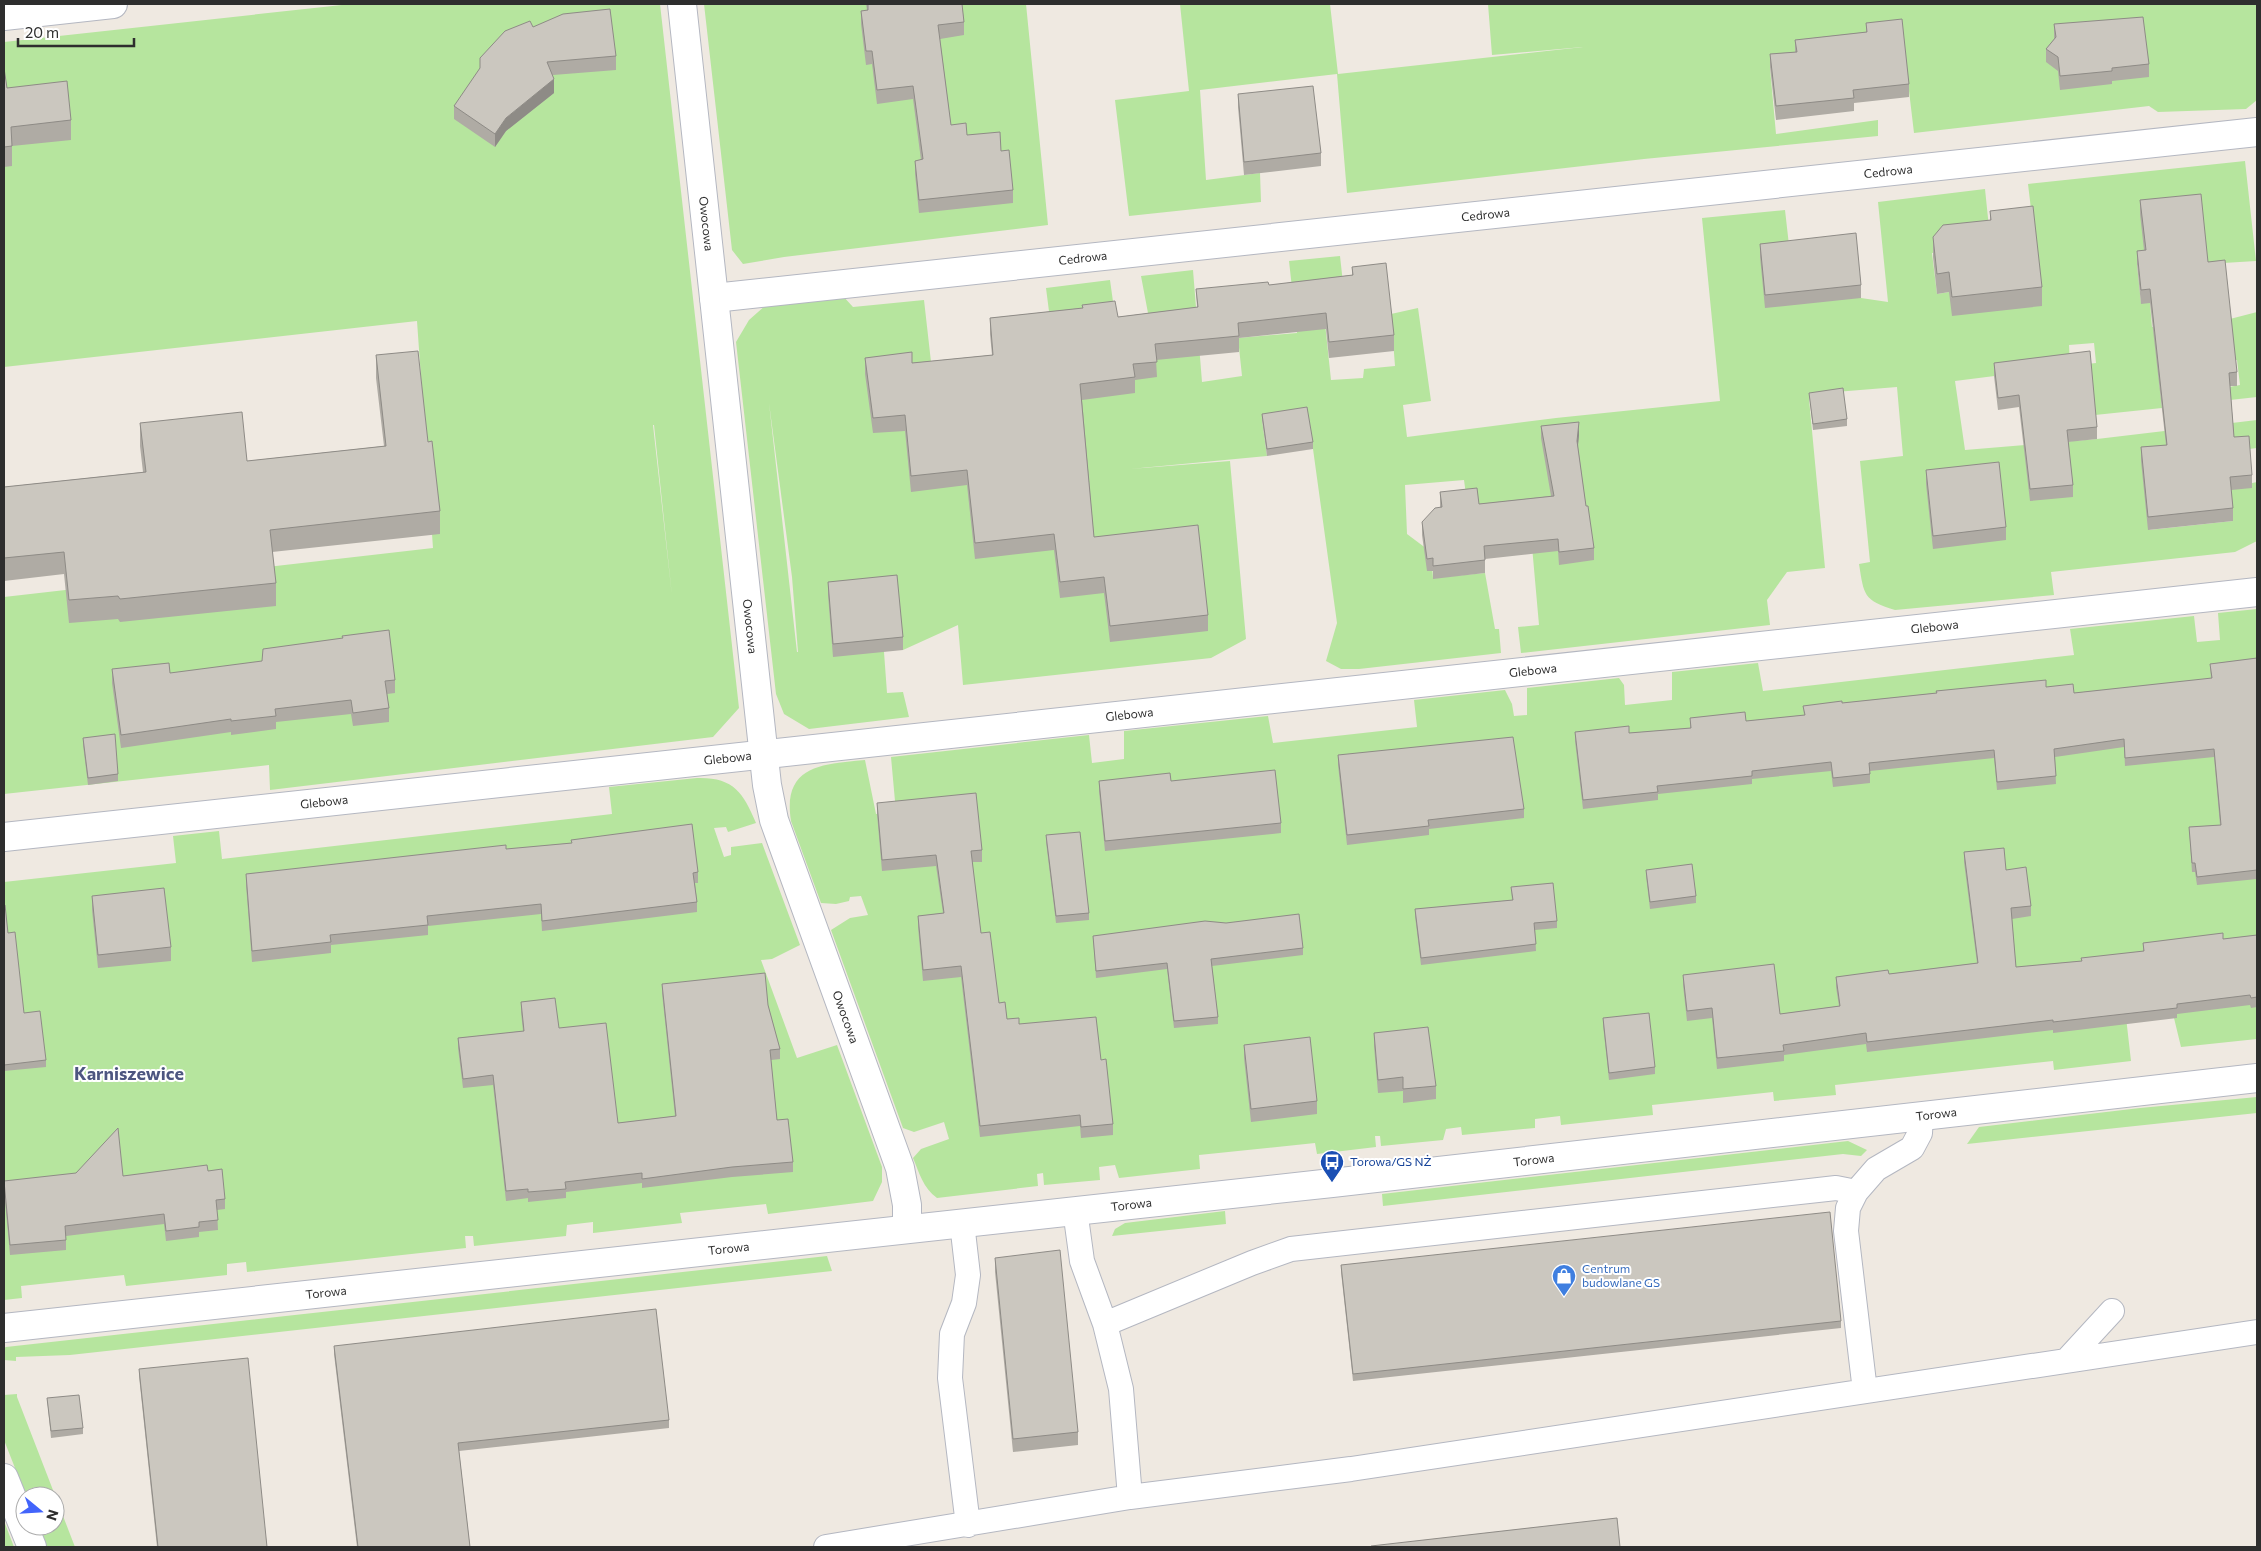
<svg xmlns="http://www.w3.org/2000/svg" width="2261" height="1551" font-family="Commissioner,sans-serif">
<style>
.green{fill:#b6e59e;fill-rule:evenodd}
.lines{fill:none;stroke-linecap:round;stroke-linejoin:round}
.service-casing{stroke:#b4b7c1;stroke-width:26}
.minor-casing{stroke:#b4b7c1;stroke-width:30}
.tertiary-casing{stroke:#b4b7c1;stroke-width:30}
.service{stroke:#fff;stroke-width:24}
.minor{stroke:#fff;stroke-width:28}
.tertiary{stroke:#fff;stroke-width:28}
.wall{fill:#afaba4}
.shaded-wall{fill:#8e8b86}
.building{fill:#cbc7bf;stroke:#8e8b86}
.labels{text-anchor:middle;stroke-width:4;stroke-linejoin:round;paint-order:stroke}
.street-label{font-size:12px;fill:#2e2e2e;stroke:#fff}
.transit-label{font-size:12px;fill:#164399;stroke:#fff;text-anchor:start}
.shop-label{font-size:12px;fill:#366cbe;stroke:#fff;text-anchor:start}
.district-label{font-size:18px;font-weight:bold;fill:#4d5680;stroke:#fff}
</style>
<rect width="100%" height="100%" fill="#efe9e1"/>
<path class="green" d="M351 4H660L739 708 713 737 270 790 269 765 4 794V597L433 548 417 321 4 367V42ZM653 425H654L672 596Z
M704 4H1026L1048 225 784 257 743 264 732 250Z
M1180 4H1330L1338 74 1583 47 1492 55 1488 4H2257V100L2246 109 2158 112 2149 106 1914 133 1902 32 1770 68 1776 134 1878 120V136L1644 159 1347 193 1337 74 1200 90 1206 180 1260 173 1261 202 1129 216 1115 100 1189 91Z
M2245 161 2256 261 2207 264 2137 265 2141 303H2150L2152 327 2230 319 2257 312V397L2230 400 2229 387 2240 385 2237 360 2158 369 2162 408 2095 415 2057 368 1955 381 1965 450 2097 439 2257 420V448L2249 449 2149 530 2233 521 2229 488 2257 482V541L2235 552 2051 572 2054 595 1895 610C1863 600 1864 595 1859 564L1870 562 1860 461 1903 456 1897 387 1811 394 1809 399 1825 568 1787 572 1767 600 1770 625 1521 653 1518 627 1539 625 1531 535 1467 502 1464 480 1405 485 1407 534 1431 552 1433 578 1485 573 1495 629H1499L1501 653 1359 669H1341L1326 661 1337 623 1313 449 1262 420 1267 456 1130 469 1230 461 1246 639 1211 658 963 685 958 625 903 650 897 588 884 652 887 693 903 692 909 717 809 729 784 714 776 694 736 342 749 320 766 305 842 295 853 307 924 300 942 459 1067 452 1046 288 1110 280 1115 316 1133 380 1151 329 1141 276 1193 270 1202 382 1242 376 1238 338 1297 333 1289 261 1340 256 1344 292 1322 295 1331 380 1363 378 1364 369 1395 366 1391 314 1418 308 1431 401 1403 405 1407 437 1556 418 1720 401 1702 218 1785 210 1790 254 1861 298 1888 302 1878 202 1985 189 1991 247 1932 253 1937 294 1949 292 2033 226 2028 184ZM2094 343 2096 363 2070 366 2069 345ZM769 403 792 577 798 652H797Z
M2257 609V1039L2181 1047 2174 1018 2146 980 2122 982 2131 1061 2054 1070 2053 1061 1835 1085 1836 1095 1774 1101 1773 1092 1652 1105 1653 1115 1561 1125 1560 1116 1535 1119V1128L1462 1135 1461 1127 1446 1129 1443 1140 1381 1146 1380 1136H1375L1376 1147 1317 1154 1315 1143 1199 1155 1200 1169 1119 1178 1115 1165 1099 1167 1100 1180 1044 1185 1043 1173 1037 1174 1038 1186 937 1198C923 1188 919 1172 913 1158L921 1149 949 1139 944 1122 914 1132 903 1128 831 930 850 918 868 915 861 896 850 897 849 901 836 904 821 903 791 821C782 765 823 764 865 760L876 814 896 812 891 757 1089 735 1092 763 1124 759V731L1268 716 1273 743 1417 727 1414 700 1505 690 1512 704 1514 716 1527 715V688L1619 678 1624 685 1625 705 1672 700V672L1758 663 1763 691 2074 655 2070 629 2194 616 2197 642 2220 640 2218 613Z
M697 778C733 777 743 792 756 823L728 832 726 827 714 828 724 857 731 855V847L762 843 800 945 772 959 761 960 797 1058 837 1045 882 1167V1182L873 1201 768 1214 766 1204 680 1213 682 1223 593 1233V1222L567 1225 566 1236 474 1246 473 1236H465L466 1248 247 1272 246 1262 227 1264V1275L126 1286 124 1275 21 1286 22 1298 4 1300V882L176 863 173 836 219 831 222 859 612 814 609 787Z
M2257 1097V1113L1967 1144 1979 1127 2140 1108Z
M1848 1141 1867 1150 1861 1156 1843 1154 1383 1206 1382 1194Z
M1225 1211 1226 1224 1112 1236 1115 1229 1125 1223Z
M827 1256 832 1271 70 1355 16 1357V1361L4 1360V1348L6 1347Z
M17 1394V1397L75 1547H46L38 1526H55V1496H26L4 1440V1395Z
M4 1521 14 1547H4Z"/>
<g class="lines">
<g class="service-casing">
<path id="service" d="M1075 1210 1082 1261 1105 1324 1121 1389 1130 1497
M962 1223 968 1275 964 1303 952 1334 950 1378 968 1525
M1105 1324 1252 1263 1291 1249 1836 1188 1856 1192
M2066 1361 2112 1311
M1865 1391 1846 1231 1848 1208 1856 1192 1876 1169 1912 1148 1920 1133 1921 1115
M826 1547 1130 1497 1351 1469 2257 1332"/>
</g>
<g class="minor-casing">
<g id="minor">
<path id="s1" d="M682 4 767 785 774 820 900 1168 907 1205V1228"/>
<path d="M4 16 113 4"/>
<path id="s2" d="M714 298 2257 132"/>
<path id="s3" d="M4 837 2257 592"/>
<path d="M4 1478 32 1547"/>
</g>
</g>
<g class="tertiary-casing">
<g id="tertiary">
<path id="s4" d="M4 1328 1332 1183 2257 1078"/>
</g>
</g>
<use href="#service" class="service"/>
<use href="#minor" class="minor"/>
<use href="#tertiary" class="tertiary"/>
</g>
<path class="wall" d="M866 4H962L964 22V35L940 39 951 125 967 135 1001 151 1013 190V203L919 213 915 174V161L921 160 913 99 877 104 872 64 866 65 861 24V11L867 10Z
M1866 23 1909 84V97L1854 103V111L1776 120 1770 67V54L1795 52V40L1866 32Z
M2054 24 2149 64V77L2112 81V84L2060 90 2058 71 2046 62V49L2054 39Z
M533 27 616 56V70L553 75 554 93 506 131 495 147 454 119V106Z
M4 68 7 88 71 120V140L12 146V166L4 167Z
M1238 94 1321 153V166L1244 175 1238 107Z
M2140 200 2208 262 2237 372V386H2230L2234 437 2252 475V488L2231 490 2233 508V521L2148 530 2141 461V447L2166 445 2150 303 2141 304 2137 264V251L2144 250 2140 214Z
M1990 211 2042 287V306L1952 316 1949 292 1937 294 1933 257V237L1990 220Z
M1760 244 1861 285V298L1765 308 1760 257Z
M1352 267 1394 335V351L1329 358 1326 329 1239 338V352L1156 360 1157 377 1135 380V393L1082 400 1094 537 1208 615V631L1110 642 1104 593 1060 598 1054 550 975 559 967 485 911 492 905 431 873 433 865 374V358L912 363 992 355 990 334V318L1082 308V305L1118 317 1197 307 1196 289 1269 285 1352 275Z
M376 355 428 442 440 511V534L272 552 276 583V606L120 622 118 619 69 623 64 574 4 581V487L143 472 140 446V423L247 461 384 446 376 378Z
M1994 363 2097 427V439L2068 442 2073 485V497L2030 501 2019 407 1998 410 1994 376Z
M1809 393 1847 419V426L1813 430Z
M1262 414 1313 442V449L1267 456 1262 420Z
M1541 426 1579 435 1578 447 1586 506 1594 548V560L1559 565 1558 551 1485 559V573L1433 579V571H1427L1422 535V522L1440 508V492L1479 504 1551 496 1541 438Z
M1926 470 2006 527V540L1933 549 1926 484Z
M828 582 903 637V650L833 657 828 595Z
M2257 658V879L2197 885 2195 872H2192L2189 827 2220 825 2214 757 2125 766 2124 747 2055 757 2056 784 1997 790 1994 758 1870 771V783L1833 787 1831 771 1752 779V784L1658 794V800L1583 809 1575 741V732L1629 733 1690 728V718L1746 721 1804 715 1803 706 1842 703 1936 693V691L2046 687 2074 693 2211 679 2210 664Z
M112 669 170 673 395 680V693L387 694 389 708V722L353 726 351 714 276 722V729L231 735V732L121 748 112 683Z
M83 738 118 774V781L88 785 83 745Z
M1338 755 1524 809V818L1429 829V835L1347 845 1338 765Z
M1099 781 1281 823V833L1105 851 1099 791Z
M877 803 982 850V862H972L981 933 999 1003 1007 1019 1019 1024 1101 1060 1113 1124V1135L1081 1138 1080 1126 980 1137 961 977 923 981 918 927V916L943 913 936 866 882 871 877 814Z
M1046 835 1089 913V920L1056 923 1046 842Z
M571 843 698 872V883H695L697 902V912L542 931 541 914 428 926V935L331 945V953L252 962 246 885V874Z
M1964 852 2006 870 2031 906V916L2012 919 2016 967 2081 961 2143 951V943L2223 939 2257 935V1007L2251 1008 2250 1005 2177 1014V1018L2053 1033V1030L1867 1052 1866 1044 1784 1055V1061L1717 1069 1712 1018 1687 1021 1683 985V975L1780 1014 1839 1006 1836 987V977L1889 974 1977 963 1964 862Z
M1646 870 1696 896V903L1650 909 1646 876Z
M1511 887 1557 921V928L1535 930 1536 951 1421 965 1415 916V909L1512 900Z
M92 896 171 947V961L98 968 92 910Z
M4 905 8 933 24 1013 46 1060V1067L4 1071Z
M1093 936 1303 948V955L1212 966 1218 1017V1024L1174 1028 1167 969 1096 978Z
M662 984 768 1005 780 1049V1059L771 1060 777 1120 793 1162V1172L732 1177 642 1188V1183L566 1192V1198L528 1202V1198L506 1201 493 1085 463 1088 458 1048V1038L523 1031 521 1012V1002L559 1028 618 1123 675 1116 662 993Z
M1603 1018 1655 1067V1074L1609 1080 1603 1025Z
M1374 1033 1436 1086V1099L1403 1103V1091L1378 1093 1374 1046Z
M1244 1045 1317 1101V1114L1251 1122 1244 1058Z
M208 1171 225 1199V1209L217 1210 218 1230 199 1232V1237L166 1241 164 1224 66 1236V1250L10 1255 4 1191V1181L123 1176Z
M995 1258 1078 1432V1445L1013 1452 995 1272Z
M1341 1265 1841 1321V1328L1353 1381 1341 1272Z
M334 1346 669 1420V1428L459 1451 470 1547H357L334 1354Z
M139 1369 267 1547H157L139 1376Z
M47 1398 83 1428V1434L51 1438Z"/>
<path class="shaded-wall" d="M554 79V93L506 131 495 147V134L506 118Z
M1579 422V435L1577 453V441Z"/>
<path class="building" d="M868 4H962L964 22 938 25 951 125 966 123 967 135 1000 132 1001 151 1009 150 1013 190 919 200 915 161 923 159 913 86 877 90 872 51H866L861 11 868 10Z
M610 9 616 56 547 62 554 79 506 118 495 134 454 106 480 68V58L505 31 530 21 533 27 563 14Z
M2143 17 2149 64 2112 68V71L2060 76 2058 57 2046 49 2056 37 2054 24Z
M1902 19 1909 84 1853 90 1854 98 1776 106 1770 54 1797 52 1795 40 1867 32 1866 23Z
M4 68 7 88 67 81 71 120 11 127 12 146 4 147Z
M1313 86 1321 153 1244 162 1238 94Z
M2201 194 2208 262 2225 260 2237 372 2229 373 2234 437 2249 436 2252 475 2230 477 2233 508 2148 517 2141 447 2167 445 2150 289 2141 290 2137 251 2146 250 2140 200Z
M2033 206 2042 287 1952 297 1949 272 1937 274 1933 237 1943 225 1991 220 1990 211Z
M1856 233 1861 285 1765 295 1760 244Z
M1386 263 1394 335 1329 342 1326 313 1238 323 1239 336 1155 344 1157 362 1133 364 1135 377 1080 384 1094 537 1198 525 1208 615 1110 626 1104 577 1060 582 1054 534 975 543 967 470 911 476 905 415 873 418 865 358 912 352V363L993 355 990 318 1083 308 1082 305 1115 301 1118 317 1198 307 1196 289 1268 282 1269 285 1353 275 1352 267Z
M418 351 428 442 432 441 440 511 270 530 276 583 120 599 118 596 69 600 64 552 4 558V487L146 472 140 423 242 412 247 461 386 446 376 355Z
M2090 351 2097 427 2067 430 2073 485 2030 489 2019 395 1998 398 1994 363Z
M1843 388 1847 419 1813 424 1809 393Z
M1307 407 1313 442 1267 449 1262 414Z
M1579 422 1577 441 1586 506H1588L1594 548 1559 552 1558 539 1484 546 1485 560 1433 566V558L1427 559 1422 522 1435 508 1442 507 1440 492 1477 488 1479 504 1554 496 1541 426Z
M1999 462 2006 527 1933 536 1926 470Z
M897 575 903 637 833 644 828 582Z
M389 630 395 680 385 681 389 708 353 713 351 700 275 709 276 716 231 721V719L121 735 112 669 169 663 170 673 262 661 263 649 343 638 342 636Z
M2257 658V870L2197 877 2195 863H2192L2189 827 2221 825 2214 749 2125 758 2124 739 2054 749 2056 776 1997 782 1994 750 1869 763 1870 774 1833 778 1831 762 1752 771V776L1657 786 1658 792 1583 800 1575 732 1629 726V733L1691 728 1690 718 1745 712 1746 721 1805 715 1803 706 1842 701V703L1937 693 1936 691 2046 680V687L2073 684 2074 693 2212 678 2210 664Z
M115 734 118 774 88 778 83 738Z
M1513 737 1524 809 1428 820 1429 826 1347 835 1338 755Z
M1275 770 1281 823 1105 841 1099 781 1170 773 1171 781Z
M976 793 982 850 971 851 981 933 990 932 999 1003 1005 1002 1007 1019 1019 1018V1024L1096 1017 1101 1060 1106 1059 1113 1124 1081 1127 1080 1115 980 1126 961 966 923 970 918 916 944 913 936 855 882 860 877 803Z
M692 824 698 872 693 873 697 902 542 921 541 904 427 916 428 925 330 935 331 942 252 951 246 874 506 845V849L572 843 571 840Z
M1080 832 1089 913 1056 916 1046 835Z
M2004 848 2006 870 2026 867 2031 906 2011 908 2016 967 2082 961 2081 958 2144 951 2143 943 2223 933V939L2257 935V997L2251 998 2250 995 2177 1004V1008L2053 1022V1020L1867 1042 1866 1033 1783 1045 1784 1051 1717 1058 1712 1008 1687 1011 1683 975 1774 964 1780 1014 1840 1006 1836 977 1888 970 1889 974 1978 963 1964 852Z
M1692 864 1696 896 1650 902 1646 870Z
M1553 883 1557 921 1534 923 1536 944 1421 958 1415 909 1513 900 1511 887Z
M164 888 171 947 98 955 92 896Z
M4 905H5L8 933 15 932 24 1013 40 1011 46 1060 4 1065Z
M1299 914 1303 948 1211 959 1218 1017 1174 1021 1167 963 1096 971 1093 936 1205 921 1226 923Z
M765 973 768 1005 780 1049 770 1050 777 1120 788 1119 793 1162 732 1167 642 1179V1173L565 1182 566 1189 528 1192V1189L506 1191 493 1075 463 1079 458 1038 524 1031 521 1002 555 998 559 1028 606 1023 618 1123 676 1116 662 984Z
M1649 1013 1655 1067 1609 1073 1603 1018Z
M1428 1027 1436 1086 1403 1089V1077L1378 1080 1374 1033Z
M1310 1037 1317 1101 1251 1109 1244 1045Z
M118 1128 123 1176 207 1165 208 1171 222 1169 225 1199 216 1200 218 1220 199 1222V1227L166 1231 164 1214 65 1226 66 1240 10 1245 4 1181 76 1173Z
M1830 1212 1841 1321 1353 1374 1341 1265Z
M1060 1250 1078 1432 1013 1439 995 1258Z
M656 1309 669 1420 458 1443 470 1547H358L334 1346Z
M248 1358 267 1547H158L139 1369Z
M79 1395 83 1428 51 1431 47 1398Z
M1617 1518 1620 1547H1371V1546Z"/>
<defs>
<g id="bus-pin" transform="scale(1.25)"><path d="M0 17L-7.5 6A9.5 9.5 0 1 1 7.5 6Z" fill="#1a4fb4" stroke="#fff"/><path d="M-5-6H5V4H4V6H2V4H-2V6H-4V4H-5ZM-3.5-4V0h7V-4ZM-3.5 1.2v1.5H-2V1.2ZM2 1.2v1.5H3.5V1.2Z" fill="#fff"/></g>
<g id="shop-pin" transform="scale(1.25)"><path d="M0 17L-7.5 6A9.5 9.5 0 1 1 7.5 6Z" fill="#3f7fe0" stroke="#fff"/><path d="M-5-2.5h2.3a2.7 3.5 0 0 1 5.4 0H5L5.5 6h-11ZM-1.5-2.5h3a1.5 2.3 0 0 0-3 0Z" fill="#fff"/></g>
</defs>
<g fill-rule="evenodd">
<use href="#bus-pin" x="1332" y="1162"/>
<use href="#shop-pin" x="1564" y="1276"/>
</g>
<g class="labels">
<g class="street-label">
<text dy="4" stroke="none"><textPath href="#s2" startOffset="1181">Cedrowa</textPath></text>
<text dy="4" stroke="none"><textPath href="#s2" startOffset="776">Cedrowa</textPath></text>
<text dy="4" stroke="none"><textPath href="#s1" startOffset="221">Owocowa</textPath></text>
<text dy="4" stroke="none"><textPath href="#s2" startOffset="371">Cedrowa</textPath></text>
<text dy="4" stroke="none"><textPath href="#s1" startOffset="626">Owocowa</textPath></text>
<text dy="4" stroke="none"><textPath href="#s3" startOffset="1942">Glebowa</textPath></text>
<text dy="4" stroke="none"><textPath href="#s3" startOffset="1538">Glebowa</textPath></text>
<text dy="4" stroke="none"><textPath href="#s3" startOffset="1132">Glebowa</textPath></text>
<text dy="4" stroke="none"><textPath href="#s3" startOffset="728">Glebowa</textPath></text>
<text dy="4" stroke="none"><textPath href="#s3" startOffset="322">Glebowa</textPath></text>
<text dy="4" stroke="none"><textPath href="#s1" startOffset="1031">Owocowa</textPath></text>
<text dy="4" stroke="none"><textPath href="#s4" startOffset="1944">Torowa</textPath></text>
<text dy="4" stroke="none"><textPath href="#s4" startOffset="1539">Torowa</textPath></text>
<text dy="4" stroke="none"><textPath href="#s4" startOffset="1134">Torowa</textPath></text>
<text dy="4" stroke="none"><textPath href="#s4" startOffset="729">Torowa</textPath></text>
<text dy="4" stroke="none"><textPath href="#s4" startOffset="324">Torowa</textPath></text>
</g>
<g class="transit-label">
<text x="1350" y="1166">Torowa/GS NŻ</text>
</g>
<g class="shop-label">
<text x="1582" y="1273">Centrum<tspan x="1582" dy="14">budowlane GS</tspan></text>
</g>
<g class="district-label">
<text x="129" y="1080">Karniszewice</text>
</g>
</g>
<rect width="2261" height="1551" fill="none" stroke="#2e2e2e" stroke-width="10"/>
<g transform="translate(40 1511) rotate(108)"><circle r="24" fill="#ffffff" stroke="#ababab"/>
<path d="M0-4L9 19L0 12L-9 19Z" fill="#4264fb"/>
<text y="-8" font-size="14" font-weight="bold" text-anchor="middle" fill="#2e2e2e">N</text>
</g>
<path d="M18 38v8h116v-8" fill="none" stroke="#2e2e2e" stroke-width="2.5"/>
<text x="25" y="38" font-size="15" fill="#2e2e2e" stroke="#ffffff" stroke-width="4" paint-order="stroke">20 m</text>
</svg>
